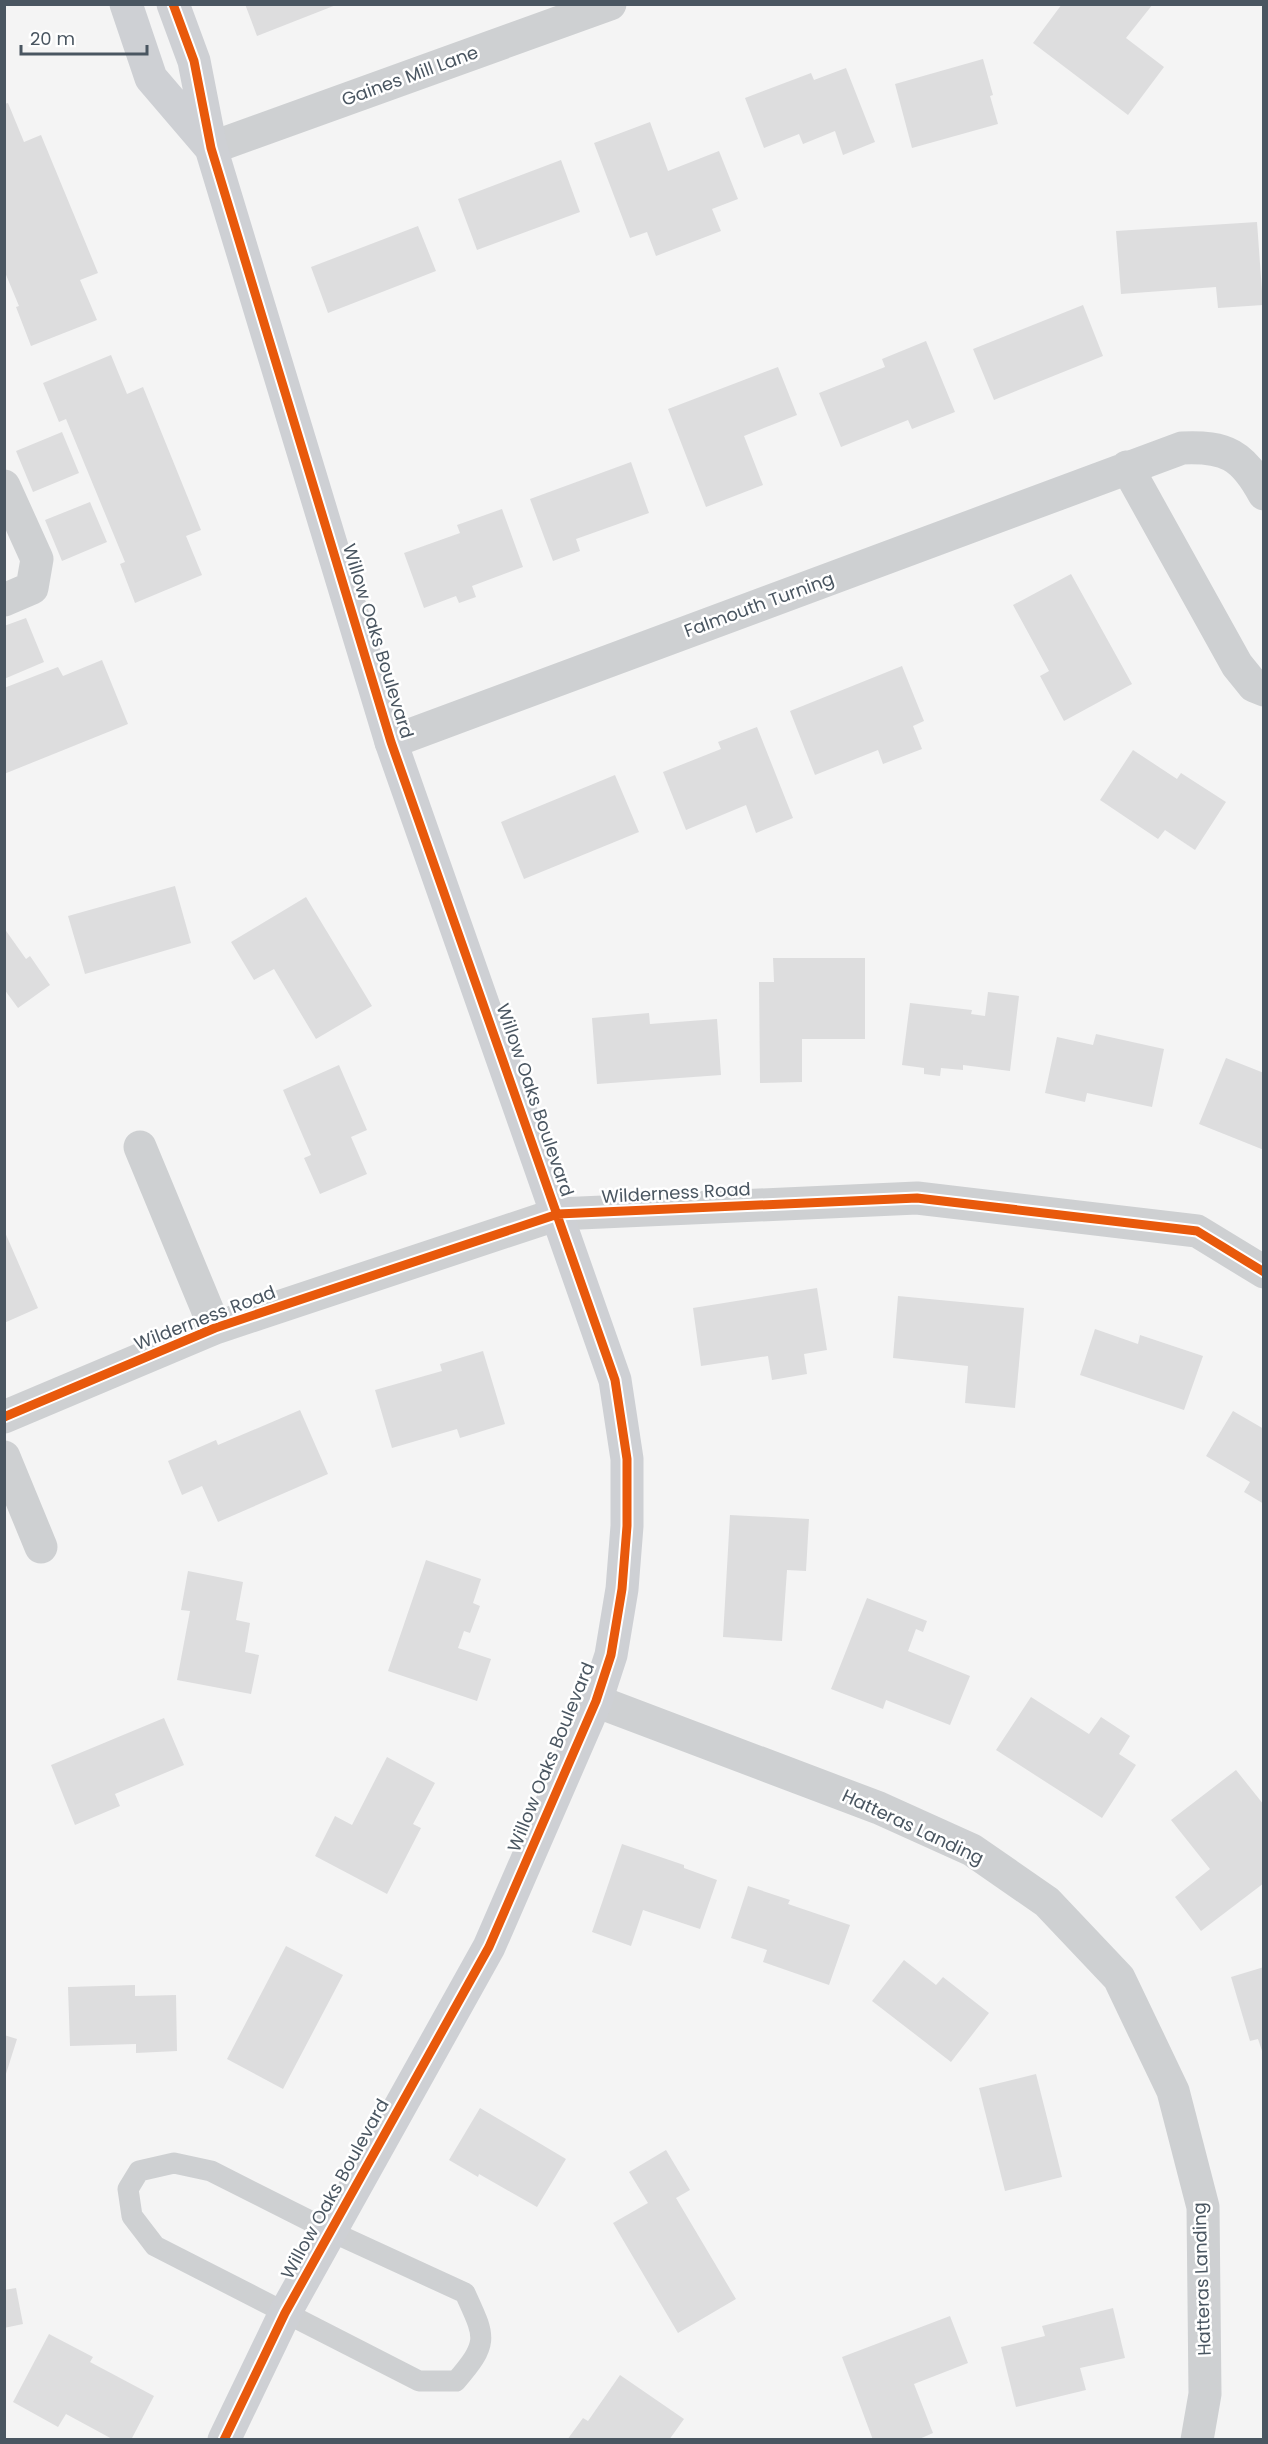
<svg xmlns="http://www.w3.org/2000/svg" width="1268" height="2444" font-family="Poppins,sans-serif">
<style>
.building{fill:#ddddde}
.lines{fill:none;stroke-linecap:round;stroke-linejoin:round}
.lane{stroke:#ced0d2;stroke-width:21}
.street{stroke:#ced0d2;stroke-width:33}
.secondary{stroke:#ced0d4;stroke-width:33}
.cycleway-casing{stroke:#fff;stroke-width:13}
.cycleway{stroke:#e8590c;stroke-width:9}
.labels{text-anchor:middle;stroke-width:5;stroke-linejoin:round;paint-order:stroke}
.street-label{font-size:18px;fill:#4a5661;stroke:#fff}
</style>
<rect width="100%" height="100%" fill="#f4f4f4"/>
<path class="building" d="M245 4H336V5L257 36Z
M1062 4H1153L1126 38 1164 67 1128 115 1033 43Z
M983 59 993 95 990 96 998 124 912 148 895 84Z
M846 68 875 142 843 155 835 131 803 144 799 134 764 148 745 98 811 73 814 80Z
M8 103 24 142 41 135 98 273 80 280 97 320 31 346 16 307 19 306 4 270V104Z
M650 122 668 171 719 151 738 199 712 209 721 231 656 256 647 232 630 238 594 143Z
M561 160 580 212 477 250 458 199Z
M1257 222 1263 305 1218 308 1216 287 1121 294 1116 231Z
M418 226 436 271 328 313 311 267Z
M1083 305 1103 356 994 400 973 349Z
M926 341 955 412 912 429 908 420 841 447 819 393 885 367 882 359Z
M111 355 127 394 143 387 201 530 186 536 202 575 135 603 120 564 125 562 66 419 59 422 43 383Z
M778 367 797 415 744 436 763 485 706 507 668 409Z
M62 432 79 473 33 492 16 451Z
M631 462 649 513 576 539 580 551 553 561 530 499Z
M90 502 107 542 62 561 45 520Z
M502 509 523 567 472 586 476 597 459 603 456 596 424 608 404 553 460 533 457 525Z
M1071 574 1132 684 1064 721 1040 676 1049 671 1013 605Z
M26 618 44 662 4 679V626Z
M102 660 128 724 4 774V688L58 667 63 676Z
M902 666 924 721 913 726 922 749 883 764 878 750 815 775 790 711Z
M757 727 793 818 756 833 746 805 686 830 663 772 721 749 718 742Z
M1133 750 1177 779 1181 773 1226 802 1195 850 1165 830 1158 839 1100 800Z
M615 775 639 832 524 879 501 822Z
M175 886 191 943 85 974 68 916Z
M306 897 372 1006 316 1039 274 969 254 980 231 942Z
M4 928 26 959 30 956 50 985 18 1008 4 989Z
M773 958H865V1039H802V1082L760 1083 759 982H774Z
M988 992 1019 996 1010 1071 963 1065V1070L941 1068 940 1076 924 1074V1068L902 1065 910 1003 972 1010 971 1014 985 1016Z
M649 1013 650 1024 717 1019 721 1075 597 1084 592 1018Z
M1096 1034 1164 1049 1152 1107 1087 1093 1085 1102 1045 1093 1057 1037 1093 1045Z
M1226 1058 1264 1073V1150L1199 1124Z
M339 1065 367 1130 351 1137 367 1174 320 1194 304 1158 311 1155 283 1090Z
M4 1230 38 1308 4 1323Z
M817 1288 827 1350 804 1354 807 1374 772 1380 768 1356 701 1366 693 1308Z
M898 1296 1024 1308 1015 1408 965 1403 968 1366 893 1358Z
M1095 1329 1138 1344 1140 1335 1203 1356 1184 1410 1080 1375Z
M483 1351 505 1424 460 1438 457 1429 392 1448 375 1390 442 1371 440 1364Z
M300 1410 328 1474 218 1522 202 1486 182 1495 168 1461 216 1440 218 1445Z
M1233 1411 1264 1429V1504L1244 1492 1250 1482 1206 1456Z
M730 1515 809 1519 806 1571 787 1570 782 1641 723 1637Z
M426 1560 481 1579 473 1603 480 1606 470 1633 464 1631 458 1648 491 1659 477 1701 388 1671Z
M188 1571 243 1582 236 1620 250 1623 245 1652 259 1655 251 1694 177 1680 190 1611 181 1610Z
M867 1598 927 1621 923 1632 916 1629 908 1651 970 1676 950 1725 886 1700 883 1709 831 1689Z
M1031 1697 1089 1734 1101 1717 1130 1736 1119 1754 1136 1765 1102 1818 996 1750Z
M164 1718 184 1765 115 1794 120 1806 75 1825 51 1765Z
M387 1757 435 1783 413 1824 421 1828 387 1894 315 1856 335 1816 352 1825Z
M1236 1770 1264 1805V1883L1201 1931 1175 1897 1210 1869 1171 1820Z
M622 1844 684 1865V1868L717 1880 700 1929 643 1910 631 1946 592 1932Z
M748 1886 790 1900 788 1904 850 1925 829 1985 763 1962 767 1950 731 1938Z
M286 1946 343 1975 283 2089 227 2059Z
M904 1960 936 1985 943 1977 989 2013 951 2062 872 2001Z
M1264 1967V2054H1263L1258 2039 1250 2041 1231 1977Z
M135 1985V1996L176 1995 177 2051 136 2053V2044L70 2046 68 1987Z
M4 2035 17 2039 5 2077H4Z
M1036 2074 1062 2177 1005 2191 979 2088Z
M480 2108 566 2159 537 2207 479 2174 478 2177 449 2160Z
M666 2150 690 2190 676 2198 736 2299 678 2333 613 2223 648 2203 629 2172Z
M16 2288 23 2324 4 2328V2290Z
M1113 2308 1125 2358 1080 2368 1086 2390 1016 2407 1001 2347 1045 2336 1042 2326Z
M950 2316 968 2363 914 2384 933 2433 917 2440H873L842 2357Z
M49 2334 93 2357 90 2362 154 2396 131 2440H114L66 2414 58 2427 13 2402Z
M620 2375 684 2419 669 2440H567L583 2418 588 2421Z"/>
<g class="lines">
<path class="lane" d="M174 2163 211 2171 330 2231 465 2293C485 2337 490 2342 456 2381H419L155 2246 132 2216 128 2189 139 2171Z"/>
<path class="street" d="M211 148 610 4
M1127 467 1237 665 1254 686 1264 690
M4 486 37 559 32 588 4 600
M391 742 1182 448C1226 446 1243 455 1264 494
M140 1147 215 1328
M4 1417 215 1328 558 1214 917 1198 1197 1231 1264 1272
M4 1457 41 1547
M596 1701 879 1808 972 1850 1047 1902 1119 1978 1173 2091 1203 2207 1205 2394 1197 2440"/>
<path class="secondary" d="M126 4 151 78 210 147
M173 4 194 61 211 148 391 742 615 1380 627 1459V1526L622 1589 611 1655 596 1701 489 1947 285 2313 224 2440"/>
<g class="cycleway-casing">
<path id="cycleway" d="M173 4 194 61 211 148 391 742 615 1380 627 1459V1526L622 1589 611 1655 596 1701 489 1947 285 2313 224 2440
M4 1417 215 1328 558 1214 917 1198 1197 1231 1264 1272"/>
</g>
<use href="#cycleway" class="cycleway"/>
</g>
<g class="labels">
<g class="street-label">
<text transform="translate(410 76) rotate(-20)" y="6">Gaines Mill Lane</text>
<text transform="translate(759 605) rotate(-20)" y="6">Falmouth Turning</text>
<text transform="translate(378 641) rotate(73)" y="6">Willow Oaks Boulevard</text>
<text transform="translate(535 1100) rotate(71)" y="6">Willow Oaks Boulevard</text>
<text transform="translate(676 1193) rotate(-3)" y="6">Wilderness Road</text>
<text transform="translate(205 1318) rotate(-21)" y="6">Wilderness Road</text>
<text transform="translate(551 1757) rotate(-68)" y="6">Willow Oaks Boulevard</text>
<text transform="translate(913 1827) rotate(25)" y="6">Hatteras Landing</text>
<text transform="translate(335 2189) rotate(-61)" y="6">Willow Oaks Boulevard</text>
<text transform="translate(1202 2279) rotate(-92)" y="6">Hatteras Landing</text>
</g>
</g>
<rect width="1268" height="2444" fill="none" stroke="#4a5661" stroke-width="12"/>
<path d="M21 45v9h126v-9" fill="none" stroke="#4a5661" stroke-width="3"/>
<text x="30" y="45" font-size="18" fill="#4a5661" stroke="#ffffff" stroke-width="4.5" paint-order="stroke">20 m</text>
</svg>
